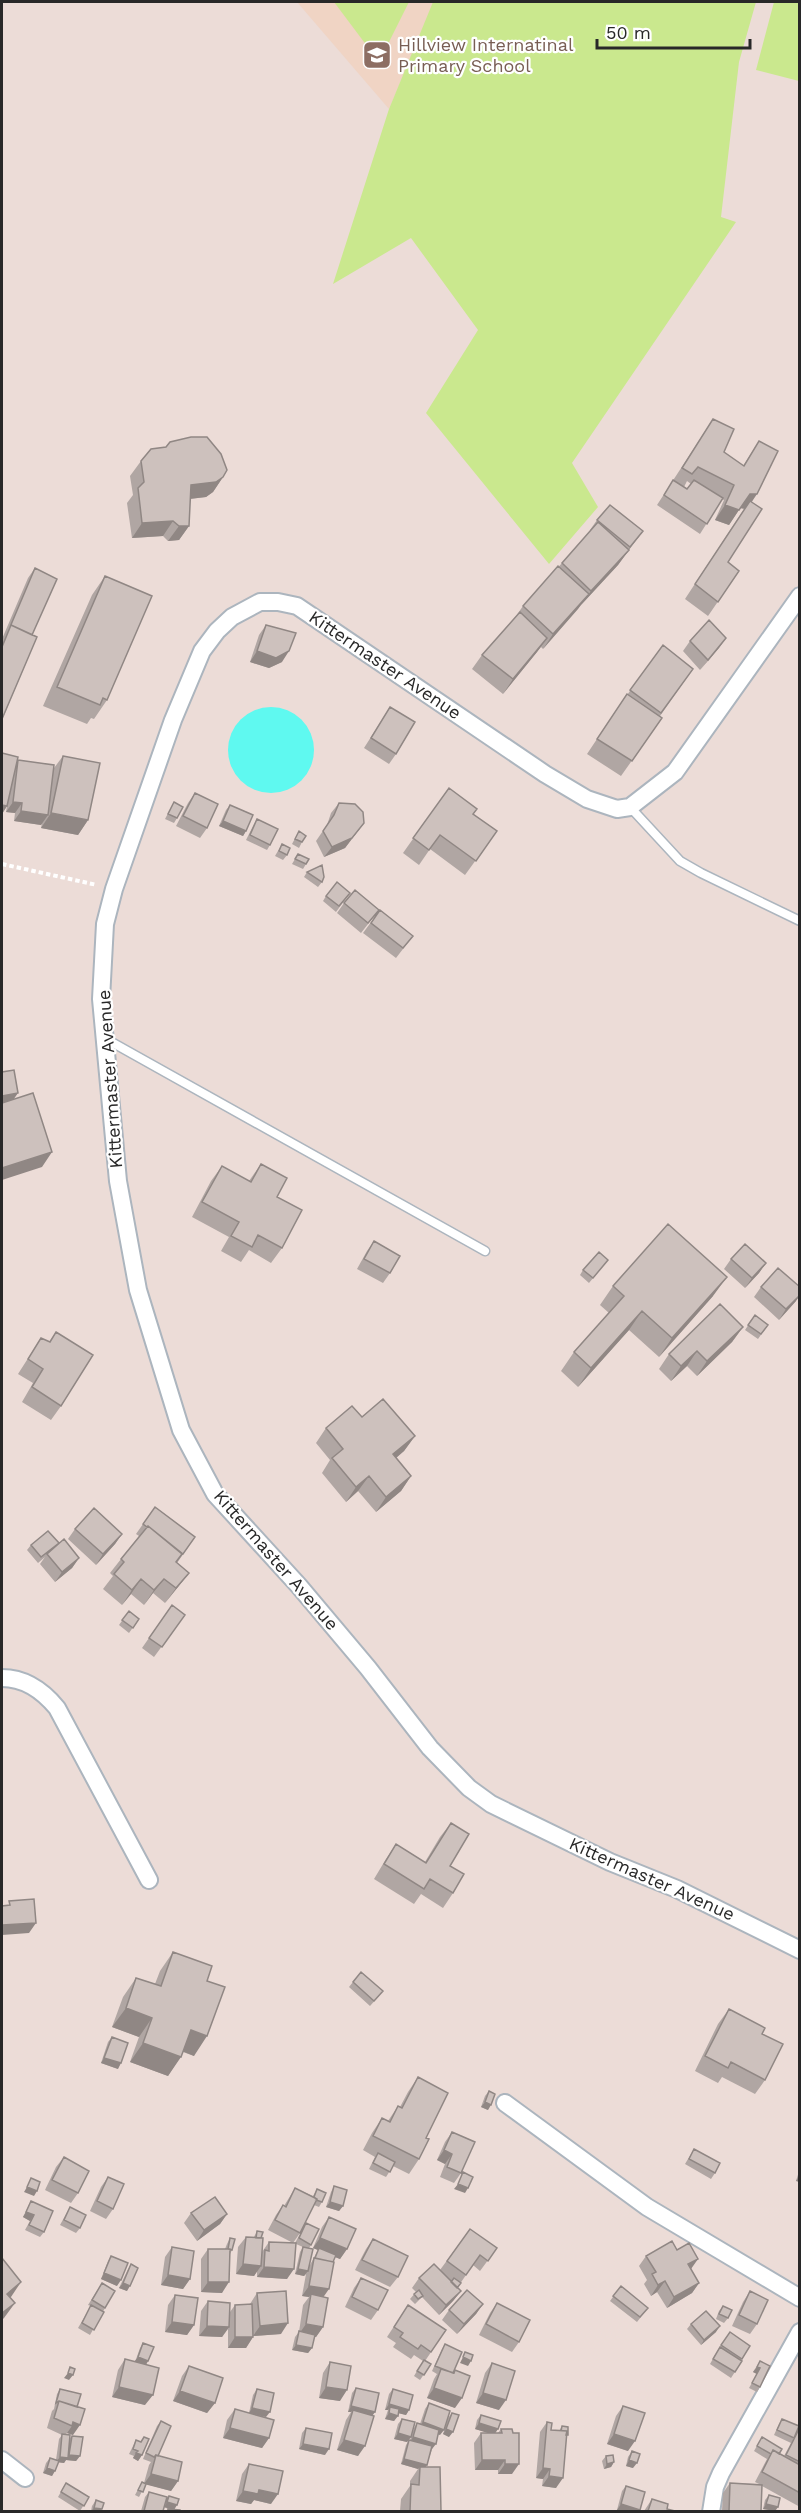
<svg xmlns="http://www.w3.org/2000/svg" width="801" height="2513" font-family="'Work Sans',sans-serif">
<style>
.education{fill:#f0d4c4}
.green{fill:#cae88e}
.water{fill:#5ff9f0}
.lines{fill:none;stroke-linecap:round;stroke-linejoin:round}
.service-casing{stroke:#acb5be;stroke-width:11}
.minor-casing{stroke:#acb5be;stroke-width:20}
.path{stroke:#fff;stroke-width:4;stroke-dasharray:4.5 3;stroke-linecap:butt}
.service{stroke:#fff;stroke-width:8}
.minor{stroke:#fff;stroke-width:16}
.wall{fill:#b0a6a3;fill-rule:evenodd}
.shaded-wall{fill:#908784}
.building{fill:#cdc1bd;stroke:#908784;stroke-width:1.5}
.labels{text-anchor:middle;stroke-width:4.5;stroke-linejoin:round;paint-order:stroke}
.education-label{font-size:18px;fill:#785e54;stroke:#fff;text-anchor:start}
.street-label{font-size:18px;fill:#282828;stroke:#fff}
</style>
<rect width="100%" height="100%" fill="#ecdcd7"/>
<path class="education" d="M297 2H434L389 109Z"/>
<path class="green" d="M334 2H409L379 62Z
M433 2H756L739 62 721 217 736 222 572 463 598 507 549 564 426 413 478 330 411 238 333 284 389 109Z
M774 2H799V81L756 70Z"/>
<path class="water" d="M228 750a43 43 0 1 1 86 0a43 43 0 1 1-86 0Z"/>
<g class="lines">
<g class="service-casing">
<path id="service" d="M630 807 680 861 701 873 800 921
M106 1039 485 1251"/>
</g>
<g class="minor-casing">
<path id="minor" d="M800 596 675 772 630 807 617 809 587 799 545 774 297 606 278 602H260L232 617 217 631 202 651 173 720 114 889 105 924 101 999 118 1181 138 1290 181 1430 215 1494 299 1586 368 1668 430 1748 469 1788 491 1804 610 1862 677 1889 800 1950
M2 1678C24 1678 43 1691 57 1708L149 1880
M505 2103 647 2207 800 2298
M2 2460 25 2478
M711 2512 715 2487 721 2473 800 2332"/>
</g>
<path class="path" d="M2 864 97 885"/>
<use href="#service" class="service"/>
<use href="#minor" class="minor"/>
</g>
<path class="wall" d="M713 419 724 452 743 466 759 441 752 502 728 562 739 571 708 616 685 599 744 509 740 508 729 525 715 520 724 500 722 499 700 534 657 505ZM687 481 691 484 687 489 684 487Z
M141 461 223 477 213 492 206 497 190 499 189 526 179 540 168 541 163 536 132 538 127 503 133 495 130 476Z
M597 520 643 531 618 565 581 605 543 649 541 647 503 694 472 669 482 655 516 616 523 606 591 531 590 530Z
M35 568 32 635 37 637 2 720V639L28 578Z
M105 576 107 700 94 719 91 718 87 724 43 706 92 595Z
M266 625 282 662 269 668 250 662 259 635Z
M726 638 700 670 683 651 690 641Z
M663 645 693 669 660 716 662 718 621 776 587 754 617 709Z
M390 707 396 754 389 764 364 748Z
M63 756 88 820 78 835 41 828 42 823 41 825 14 821 15 813 6 812 7 806 2 814 17 762 18 760 54 768Z
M449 788 473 814 497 831 465 875 430 849 419 865 403 853Z
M195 793 207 828 200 838 176 826 188 803Z
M174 802 177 818 174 823 165 819Z
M339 803 364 823 345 848 324 857 316 841 327 825 331 813Z
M230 805 246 831 243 836 219 826 226 810Z
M257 819 270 845 267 850 246 840 254 824Z
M299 831 302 842 299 848 292 844Z
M282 844 287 855 283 860 275 856Z
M298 854 306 864 303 869 292 864Z
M307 872 322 882 318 887 304 877Z
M350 893 336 912 323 901 326 896Z
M344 903 379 910 361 933 337 913Z
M380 910 413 936 396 958 363 933Z
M261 1164 277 1197 282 1248 271 1263 249 1250 241 1262 221 1251 229 1237 192 1217 211 1181 222 1166 249 1181Z
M374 1241 390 1273 383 1283 357 1269 367 1251Z
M731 1259 766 1263 759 1273 745 1288 724 1269Z
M608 1260 589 1283 580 1275 583 1270Z
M613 1286 713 1296 659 1357 629 1330 578 1387 561 1371 574 1352 609 1313 600 1305Z
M761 1287 796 1301 779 1320 754 1297Z
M755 1315 768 1325 758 1339 745 1330Z
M743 1327 732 1342 697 1376 687 1366 671 1381 659 1369 669 1354Z
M56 1332 61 1406 51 1420 22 1402 33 1383 18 1374 41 1338 49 1342Z
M362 1417 415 1436 404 1451 396 1458 411 1476 401 1491 376 1512 358 1491 346 1502 322 1473 330 1460 316 1443 326 1428Z
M155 1507 195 1537 177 1563 189 1573 165 1603 153 1593 144 1605 131 1594 122 1605 103 1589 113 1576 110 1573 121 1559 139 1536 136 1534Z
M75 1529 122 1534 115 1544 96 1565 68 1539Z
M59 1543 79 1558 72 1568 55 1582 40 1564 45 1557 38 1563 27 1550 31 1545Z
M172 1605 185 1615 154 1657 142 1648Z
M129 1611 139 1619 129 1633 119 1625Z
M451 1823 450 1866 453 1893 443 1908 421 1894 414 1904 374 1879 386 1859 396 1844 425 1862 440 1837Z
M173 1952 207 1981 194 2056 183 2052 168 2076 130 2062 139 2037 112 2027 123 1997 136 1978 155 1984 160 1971Z
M353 1982 379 1996 370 2006 349 1987Z
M729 2009 762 2034 765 2080 755 2094 722 2077 718 2083 695 2071 718 2024Z
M112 2037 118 2069 101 2063 108 2042Z
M418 2077 426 2138 419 2159 409 2174 393 2166 386 2177 369 2169 375 2157 363 2150 372 2133 382 2118 388 2121 398 2106 400 2107 408 2092Z
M489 2091 488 2110 481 2107 485 2096Z
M452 2132 461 2173 454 2183 440 2177 445 2164 437 2160 445 2142Z
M694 2149 715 2173 711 2179 685 2164Z
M64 2157 78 2193 71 2203 45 2190 56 2167Z
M800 2168V2182L796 2181Z
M108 2177 113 2209 106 2219 90 2211 101 2187Z
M334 2186 343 2206 339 2211 326 2207 331 2192Z
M295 2188 313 2196 317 2189 322 2202 319 2207 314 2205 300 2233 293 2243 268 2230 276 2215 283 2205 284 2206Z
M31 2201 44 2232 40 2237 25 2230 30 2221 23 2217Z
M70 2207 80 2228 76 2233 60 2225Z
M191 2213 227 2214 220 2224 197 2241 184 2223Z
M329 2217 347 2249 340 2259 335 2257 333 2262 323 2297V2327L316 2337H314L312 2348 308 2353 292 2350 295 2337 299 2332 303 2305 309 2297 302 2296 306 2274 304 2276 295 2274 300 2252 303 2247 296 2244 287 2279 257 2277V2271L254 2276 236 2274 238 2247 246 2237H254L257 2231 261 2238 262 2255V2252L269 2242 295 2243 306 2223 311 2245 309 2248 310 2265 318 2250 313 2248 322 2227Z
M470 2229 497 2248 480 2271 473 2265 457 2288 461 2291 453 2301 439 2315 422 2297 415 2304 410 2299 416 2292 412 2288 419 2278 440 2270Z
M230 2238 232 2250 230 2254 222 2293 201 2292V2259L208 2249H225L227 2244Z
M373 2239 398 2277 390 2287 355 2270 366 2249Z
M172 2247 190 2279 183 2289 161 2285 165 2257Z
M677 2250 691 2269 699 2283 692 2293 667 2308 657 2292 651 2296 644 2284 647 2280 639 2266 646 2256Z
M111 2256 117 2286 101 2279 108 2261Z
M131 2264 127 2291 119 2288 128 2269Z
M361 2278 378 2310 371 2320 345 2307 354 2288Z
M102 2283 105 2308 90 2335 78 2328 91 2306 88 2305Z
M621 2286 648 2308 637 2322 610 2301Z
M750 2291 757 2324 750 2334 732 2326 743 2302Z
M257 2293 281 2334 253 2336V2337L246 2348H228V2329L222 2337 199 2336 201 2311 208 2301 230 2312 235 2305 250 2304Z
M175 2295 194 2325 187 2335 165 2332 168 2305Z
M497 2303 519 2342 512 2352 479 2335 490 2313Z
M483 2304 476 2314 457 2334 442 2320 449 2310Z
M408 2305 446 2330 425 2361 431 2364 420 2380 414 2376 423 2361 414 2355 411 2359 393 2347 396 2343 387 2337Z
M723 2306 728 2318 724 2323 716 2319 719 2311Z
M691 2324 716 2332 701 2345 687 2329Z
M730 2332 750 2346 741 2360 742 2361 731 2378 710 2364 718 2350Z
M143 2343 148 2361 146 2365 145 2405 112 2397 118 2370 125 2359 135 2362 140 2348Z
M445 2344 453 2373 455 2370V2408L427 2398 434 2379 437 2374 432 2371 442 2349Z
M760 2361V2387L757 2392 749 2388 757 2374 753 2372Z
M330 2362 340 2401 319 2398 323 2373Z
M492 2363 499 2410 476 2403 485 2373Z
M189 2366 215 2403 207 2413 173 2401 182 2376Z
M356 2388 375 2412 372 2416 358 2456 337 2450 346 2420 351 2412H348L352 2393Z
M60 2389 77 2407 73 2435 67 2433 66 2434 70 2438 72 2436 80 2456 76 2461 66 2460 64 2463 58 2462 52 2476 43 2473 46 2463 50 2458 56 2460 59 2439 62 2435 47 2428 52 2411 54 2409 57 2394Z
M257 2389 266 2417 249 2413 253 2395Z
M393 2389 409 2410 406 2415 399 2413 394 2421 385 2419 388 2410H385L389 2394Z
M429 2403 440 2435 438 2434 432 2449 426 2467 441 2511H400L401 2499 410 2486V2481L418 2469 401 2464 406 2445 409 2440H410L414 2428 417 2423 420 2424 425 2409Z
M623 2406 628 2451 607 2444 616 2416Z
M235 2409 269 2438 262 2448 223 2438 227 2420Z
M452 2413 449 2437 443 2434 448 2418Z
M481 2415 495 2433H498L501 2429 512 2474H498V2470H475L474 2443 481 2433H490L475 2429 477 2420Z
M402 2419 411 2437 407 2442 394 2439 398 2424Z
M782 2419 795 2437 800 2429V2507L762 2486 761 2511H722L723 2493 730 2483 759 2484 755 2482 767 2459 754 2451 762 2437 779 2454 784 2456 791 2443 774 2435 779 2424Z
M161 2421 158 2456 178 2481 171 2491 146 2484 139 2497 135 2495 142 2482 144 2483 149 2465 151 2462 143 2459 157 2426Z
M547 2422 551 2430 559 2431 562 2426 566 2437 556 2488 542 2486 543 2479 536 2478 540 2432Z
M306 2428 325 2455 299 2449 302 2433Z
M144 2437 142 2455 138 2461 133 2458 134 2456 129 2454 136 2440 141 2442Z
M632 2451 633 2468 626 2466 628 2457Z
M606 2456 614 2462 611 2467 604 2469 602 2461Z
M249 2464 271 2504 254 2500 251 2504 236 2501 242 2474Z
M66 2483 89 2497 80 2511 58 2497Z
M626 2486 639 2511 617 2510 622 2491Z
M149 2492 166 2500 169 2496 174 2509 180 2511H166L168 2509 164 2507 163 2511H141L145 2497Z
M769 2495 778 2507 775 2511 763 2509 765 2500Z
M652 2499 667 2509 675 2511H644Z
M96 2500 101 2511H91L92 2506Z"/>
<path class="shaded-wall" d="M223 477 213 492 206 497 180 500 191 485Z
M750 494H757L747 509 740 508Z
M725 505 739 510 729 525 715 520Z
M173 521 163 536 132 538 142 523Z
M179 526H189L179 540 168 541Z
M643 531 623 556 629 550 618 565 581 605 591 591 623 557Z
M589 594 578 609 543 649 553 634Z
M547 638 537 652 503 694 513 679Z
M726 638 719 648 700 670 708 660Z
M257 651H289L282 662 269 668 250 662Z
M13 802 22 803 15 813 6 812Z
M2 805 7 806 2 814Z
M21 811 48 815 41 825 14 821Z
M51 813 88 820 78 835 41 828Z
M223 821 246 831 243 836 219 826Z
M364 823 345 848 324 857 332 847Z
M18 1093 11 1103 2 1105V1096Z
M52 1152 42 1167 2 1180V1168Z
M766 1263 759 1273 745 1288 752 1278Z
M727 1277 713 1296 659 1357 672 1338Z
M800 1295 796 1301 779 1320 786 1309Z
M642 1311 629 1330 578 1387 591 1368Z
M743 1327 732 1342 697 1376 707 1361Z
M697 1351 687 1366 671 1381 681 1366Z
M415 1436 404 1451 383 1469 393 1454Z
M369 1476 358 1491 346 1502 356 1487Z
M411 1476 401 1491 376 1512 386 1497Z
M122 1534 115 1544 96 1565 103 1554Z
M79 1558 72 1568 55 1582 62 1572Z
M189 1573 178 1587 165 1603 176 1588Z
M141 1579 131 1594 122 1605 132 1590Z
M164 1579 153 1593 144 1605 154 1590Z
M36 1923 29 1933 2 1935V1925Z
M126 2008 152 2018 139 2037 112 2027Z
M191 2030 207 2036 194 2056 177 2049Z
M143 2043 181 2057 168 2076 130 2062Z
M104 2058 121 2063 118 2069 101 2063Z
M485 2102 491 2105 488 2110 481 2107Z
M444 2150 452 2154 445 2164 437 2160Z
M799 2176 800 2182 796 2181Z
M458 2184 468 2188 465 2193 454 2189Z
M27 2187 37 2191 34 2196 24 2192Z
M330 2202 343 2206 339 2211 326 2207Z
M26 2212 34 2215 30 2221 23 2217Z
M227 2214 220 2224 197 2241 204 2230Z
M320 2238 347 2249 340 2259 313 2248Z
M698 2259 691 2269 688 2264Z
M243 2264 261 2266 254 2276 236 2274Z
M264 2267 294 2269 287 2279 257 2277Z
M298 2269 308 2271 304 2276 295 2274Z
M104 2273 121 2280 117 2286 101 2279Z
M168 2275 190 2279 183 2289 161 2285Z
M665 2281 657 2292 651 2296 658 2285Z
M21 2282 11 2297 2 2305 7 2294Z
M208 2282H229L222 2293 201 2292Z
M123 2283 130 2286 127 2291 119 2288Z
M699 2283 692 2293 667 2308 674 2297Z
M309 2286 329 2289 322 2299 311 2294 309 2297 302 2296Z
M461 2291 453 2301 439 2315 446 2305Z
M15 2303 4 2318 2 2320V2313Z
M483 2304 476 2314 457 2334 464 2324Z
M172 2322 194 2325 187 2335 165 2332Z
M288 2323 281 2334 253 2336 260 2326Z
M306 2324 323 2327 316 2337 299 2334Z
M207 2326 229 2327 222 2337 199 2336Z
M720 2326 716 2332 701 2345 704 2340Z
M235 2337H253L246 2348H228Z
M296 2345 312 2348 308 2353 292 2350Z
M138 2357 148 2361 145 2366 134 2362Z
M463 2357 471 2361 468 2366 460 2363Z
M757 2367 760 2368 757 2374 753 2372Z
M68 2373 73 2375 69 2380 64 2378Z
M119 2387 153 2395 145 2405 112 2397Z
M326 2387 347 2390 340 2401 319 2398Z
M434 2388 462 2398 455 2408 427 2398Z
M180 2391 215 2403 207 2413 173 2401Z
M483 2393 506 2400 499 2410 476 2403Z
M389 2404 409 2410 406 2415 389 2411 390 2407 388 2410H385Z
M351 2406 375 2412 371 2417 353 2410 351 2412H348Z
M252 2408 270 2412 266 2417 249 2413Z
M389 2413 398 2416 394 2421 385 2419Z
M73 2422 80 2425 73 2435 67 2433 72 2426Z
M423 2422 444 2430 440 2435 419 2427Z
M479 2423 498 2429 494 2435 475 2429Z
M230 2428 269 2438 262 2448 223 2438Z
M446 2429 453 2432 449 2437 443 2434Z
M398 2433 411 2437 407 2442 394 2439Z
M614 2434 635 2441 628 2451 607 2444Z
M413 2437 436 2444 432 2449 410 2442Z
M344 2440 365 2446 358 2456 337 2450Z
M303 2444 329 2449 325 2455 299 2449Z
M136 2453 142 2455 138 2461 133 2458Z
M69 2455 80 2456 76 2461 66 2460 64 2463 56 2462 60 2457 67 2458Z
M404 2459 427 2465 423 2471 420 2467 418 2469 401 2464Z
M482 2460H505L498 2470H475Z
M629 2460 637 2463 633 2468 626 2466Z
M614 2462 611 2467 604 2469 607 2464Z
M505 2464H519L512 2474H498Z
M47 2468 55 2471 52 2476 43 2473Z
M543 2468 550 2469 543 2479 536 2478Z
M151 2474 178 2481 171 2491 144 2484Z
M549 2476 563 2478 556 2488 542 2486Z
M259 2490 278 2494 271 2504 254 2500 251 2504 236 2501 243 2491Z
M167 2502 177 2505 174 2510 164 2507Z
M621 2504 640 2510 639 2511H624L617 2510Z
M766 2504 778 2507 775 2511 763 2509Z
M94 2508 102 2509 101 2511H91Z"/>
<path class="building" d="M713 419 734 429 724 452 744 466 759 441 778 451 757 494H750L739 510 725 505 734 485 698 467 692 474 682 468Z
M191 437H207L221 454 227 470 223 477 216 482 191 485 189 526H179L173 521 142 523 138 488 144 482 141 461 151 449 166 447 170 442Z
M673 480 687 489 694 480 723 498 707 524 664 495Z
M750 501 762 509 728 562 739 571 718 602 695 584Z
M610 505 643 531 630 547 597 520Z
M598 522 629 550 591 591 562 563Z
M558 566 589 594 553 634 523 606Z
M35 568 57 579 32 635 11 625 10 627Z
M105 576 152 596 107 700 103 698 100 705 57 687Z
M520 612 547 638 513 679 482 655Z
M709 620 726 638 708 660 690 641Z
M11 625 37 637 2 719V647Z
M266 625 296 633 289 651 276 658 257 651Z
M663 645 693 669 661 713 630 690Z
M627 694 662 718 632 761 597 739Z
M390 707 415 722 396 754 371 738Z
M2 753 18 757 7 806 2 805Z
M63 756 100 763 88 820 51 813Z
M18 760 54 765 48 815 21 811 22 803 13 802Z
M449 788 477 809 473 814 497 831 476 861 440 835 429 850 413 838Z
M195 793 218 804 207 828 183 816Z
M174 802 183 807 177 818 168 814Z
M339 803 355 804 363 812 364 823 352 838 332 847 323 831 334 815Z
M230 805 253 815 246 831 223 821Z
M257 819 278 829 270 845 250 835Z
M299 831 306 836 302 842 295 839Z
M282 844 290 848 287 855 279 851Z
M298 854 309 859 306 864 295 859Z
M322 865 324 877 322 882 307 872Z
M337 882 350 893 339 906 326 896Z
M355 890 379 910 368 923 344 903Z
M380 910 413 936 403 948 371 923Z
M14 1070 18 1093 2 1096V1072Z
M33 1093 52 1152 2 1168V1103Z
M261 1164 287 1178 277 1197 302 1210 282 1248 258 1235 252 1247 231 1236 239 1222 202 1202 222 1166 251 1182Z
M668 1224 727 1277 672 1338 642 1311 591 1368 574 1352 624 1296 613 1286Z
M374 1241 400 1256 390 1273 364 1259Z
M745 1244 766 1263 752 1278 731 1259Z
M599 1252 608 1260 593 1278 583 1270Z
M778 1268 800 1287V1295L786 1309 761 1287Z
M720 1304 743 1327 707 1361 697 1351 681 1366 669 1354Z
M755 1315 768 1325 761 1334 748 1325Z
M56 1332 93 1355 61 1406 32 1387 43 1369 28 1359 41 1338 50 1342Z
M383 1399 415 1436 393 1454 411 1476 386 1497 369 1476 356 1487 332 1458 343 1449 326 1428 352 1406 362 1417Z
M155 1507 195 1537 183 1554 148 1526 147 1527 143 1524Z
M94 1508 122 1534 103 1554 75 1529Z
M148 1526 182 1554 176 1562 189 1573 176 1588 164 1579 154 1590 141 1579 132 1590 114 1574 124 1562 121 1559Z
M48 1531 59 1543 41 1557 31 1545Z
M64 1539 79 1558 62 1572 47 1554Z
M172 1605 185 1615 162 1647 149 1638Z
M129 1611 139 1619 133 1628 122 1620Z
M451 1823 469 1834 450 1866 464 1874 453 1893 430 1879 424 1889 384 1864 396 1844 426 1863Z
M34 1899 36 1923 2 1925V1906L10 1905 9 1901Z
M173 1952 212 1966 207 1981 225 1987 207 2036 191 2030 181 2057 143 2043 152 2018 126 2008 136 1978 161 1986Z
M361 1972 383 1991 374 2001 353 1982Z
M729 2009 765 2028 762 2034 783 2044 765 2080 731 2062 728 2068 705 2056Z
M112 2037 128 2043 121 2063 104 2058Z
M418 2077 448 2093 426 2138 429 2139 419 2159 373 2136 382 2118 390 2122 398 2106 402 2108Z
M489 2091 495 2094 491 2105 485 2102Z
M452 2132 475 2142 461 2173 447 2167 452 2154 444 2150Z
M694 2149 720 2163 715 2173 689 2159Z
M378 2153 395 2162 390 2172 373 2163Z
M64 2157 89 2171 78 2193 52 2180Z
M463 2172 473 2177 468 2188 458 2184Z
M108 2177 124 2184 113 2209 97 2201Z
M31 2178 40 2182 37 2191 27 2187Z
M334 2186 347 2190 343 2206 330 2202Z
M295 2188 317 2199 300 2233 275 2220 283 2205 286 2207Z
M317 2189 326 2193 322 2202 316 2200 317 2199 314 2197Z
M215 2197 227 2214 204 2230 191 2213Z
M31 2201 53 2211 44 2232 29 2225 34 2215 26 2212Z
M70 2207 86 2215 80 2228 64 2220Z
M329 2217 356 2229 347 2249 320 2238Z
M306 2223 319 2229 311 2245 299 2238Z
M470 2229 497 2248 488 2261 480 2255 466 2275 447 2261Z
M257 2231 263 2232 261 2238H256Z
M246 2237 263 2238 261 2266 243 2264Z
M230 2238 235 2239 232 2250 228 2249Z
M373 2239 408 2256 398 2277 362 2260Z
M672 2241 677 2250 689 2243 698 2259 688 2264 699 2283 674 2297 665 2281 658 2285 652 2274 656 2272 646 2256Z
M269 2242 296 2243 294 2269 264 2267 265 2250 269 2251Z
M172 2247 194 2251 190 2279 168 2275Z
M303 2247 313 2249 308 2271 298 2269Z
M319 2248 336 2255 333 2262 315 2258Z
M208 2249H230L229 2282H208Z
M111 2256 128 2263 121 2280 104 2273Z
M2 2258 21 2282 7 2294 15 2303 2 2313Z
M314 2258 334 2262 329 2289 309 2286Z
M131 2264 138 2268 130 2286 123 2283Z
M434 2264 461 2291 446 2305 419 2278Z
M361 2278 388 2290 378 2310 352 2297Z
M454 2278 461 2283 457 2288 451 2282Z
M102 2283 115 2291 105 2308 92 2300Z
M621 2286 648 2308 640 2317 613 2296Z
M419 2290 423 2296 418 2299 414 2294Z
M467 2290 483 2304 464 2324 449 2310Z
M286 2291 288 2323 260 2326 257 2293Z
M750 2291 768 2300 757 2324 739 2315Z
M311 2294 328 2298 323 2327 306 2324Z
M175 2295 198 2298 194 2325 172 2322Z
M208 2301 230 2303 229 2327 207 2326Z
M497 2303 530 2320 519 2342 486 2324Z
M252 2304 253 2337H235V2305Z
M91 2305 104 2312 94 2330 82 2323Z
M408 2305 446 2330 431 2352 421 2345 418 2349 400 2337 403 2333 394 2327Z
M723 2306 732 2310 728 2318 719 2314Z
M706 2311 720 2326 704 2340 691 2324Z
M299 2331 315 2335 312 2348 296 2345Z
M730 2332 750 2346 742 2359 721 2345Z
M143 2343 154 2347 148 2361 138 2357Z
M445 2344 462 2352 453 2373 435 2366Z
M720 2347 742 2361 735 2372 713 2359Z
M465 2352 473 2355 471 2361 463 2357Z
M125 2359 159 2368 153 2395 119 2387Z
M424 2360 431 2364 424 2375 417 2371Z
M760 2361 770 2366 760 2387 752 2383 760 2368 757 2367Z
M330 2362 351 2366 347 2390 326 2387Z
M492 2363 515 2371 506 2400 483 2393Z
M189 2366 223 2378 215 2403 180 2391Z
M70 2367 75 2369 73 2375 68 2373Z
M441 2369 454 2373 455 2370 470 2376 462 2398 434 2388Z
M356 2388 379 2393 375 2412 351 2406Z
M60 2389 81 2394 77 2407 59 2401 56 2403Z
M257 2389 274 2393 270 2412 252 2408Z
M393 2389 413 2395 409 2410 389 2404Z
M59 2401 85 2409 80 2425 73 2422 72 2426 54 2418Z
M429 2403 450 2411 444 2430 423 2422Z
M623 2406 645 2413 635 2441 614 2434Z
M390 2407 399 2409 398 2416 389 2413Z
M235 2409 274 2420 269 2438 230 2428Z
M353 2410 374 2416 365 2446 344 2440Z
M452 2413 459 2415 453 2432 446 2429Z
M481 2415 501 2421 498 2429 479 2423Z
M402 2419 415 2422 411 2437 398 2433Z
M782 2419 799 2426 794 2438 777 2430Z
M161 2421 171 2426 158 2456 156 2455 154 2457 146 2453Z
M547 2422 552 2423 551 2430 567 2431 563 2478 549 2476 550 2469 543 2468Z
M417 2423 439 2430 436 2444 413 2437Z
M562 2426 568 2427V2435H566L567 2431H561Z
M306 2428 332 2433 329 2449 303 2444Z
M501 2429H512L513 2433H519V2464H505V2460H482L481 2433H502Z
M798 2431 800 2432V2462L786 2455Z
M62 2434 70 2435 68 2458 60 2457Z
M72 2436 83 2437 80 2456 69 2455Z
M144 2437 149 2439 142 2455 136 2453 138 2451 133 2449 136 2440 141 2442Z
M762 2437 782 2449 779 2454 773 2450 771 2454 757 2446Z
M409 2440 432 2446 427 2465 404 2459Z
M773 2450 800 2465V2493L762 2472Z
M632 2451 640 2454 637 2463 629 2460Z
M156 2455 182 2462 178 2481 151 2474Z
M613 2455 614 2462 607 2464 606 2456Z
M50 2458 59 2461 55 2471 47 2468Z
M249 2464 283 2471 278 2494 259 2490 258 2494 243 2491Z
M420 2467H440L441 2511H410L411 2484 419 2485Z
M142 2482 146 2484 143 2492 138 2490Z
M66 2483 89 2497 84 2506 61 2492Z
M730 2483 762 2485 761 2511H729Z
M626 2486 645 2492 640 2510 621 2504Z
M149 2492 167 2497 163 2511H144Z
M769 2495 780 2498 778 2507 766 2504Z
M169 2496 179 2499 177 2505 167 2502Z
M652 2499 668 2504 667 2509 675 2511H648Z
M96 2500 104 2503 102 2509 94 2508Z
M168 2509 180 2510V2511H168Z"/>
<defs>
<g id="school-square" transform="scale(1.5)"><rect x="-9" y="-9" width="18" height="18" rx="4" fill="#8d6e63" stroke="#fff"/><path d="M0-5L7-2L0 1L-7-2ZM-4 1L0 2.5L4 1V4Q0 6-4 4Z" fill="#fff"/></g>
</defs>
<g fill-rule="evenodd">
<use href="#school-square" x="377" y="55"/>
</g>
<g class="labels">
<g class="education-label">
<text x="398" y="51">Hillview Internatinal<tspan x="398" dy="21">Primary School</tspan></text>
</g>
<g class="street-label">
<text transform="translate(385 665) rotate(34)" y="6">Kittermaster Avenue</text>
<text transform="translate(110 1079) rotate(-94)" y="6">Kittermaster Avenue</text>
<text transform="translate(276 1560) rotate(49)" y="6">Kittermaster Avenue</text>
<text transform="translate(652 1879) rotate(24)" y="6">Kittermaster Avenue</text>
</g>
</g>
<rect width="801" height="2513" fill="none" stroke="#282828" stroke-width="6"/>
<path d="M597 39v9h153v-9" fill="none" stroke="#282828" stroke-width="3"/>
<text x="606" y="39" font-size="18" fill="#282828" stroke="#ffffff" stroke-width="4.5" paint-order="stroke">50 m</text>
</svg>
